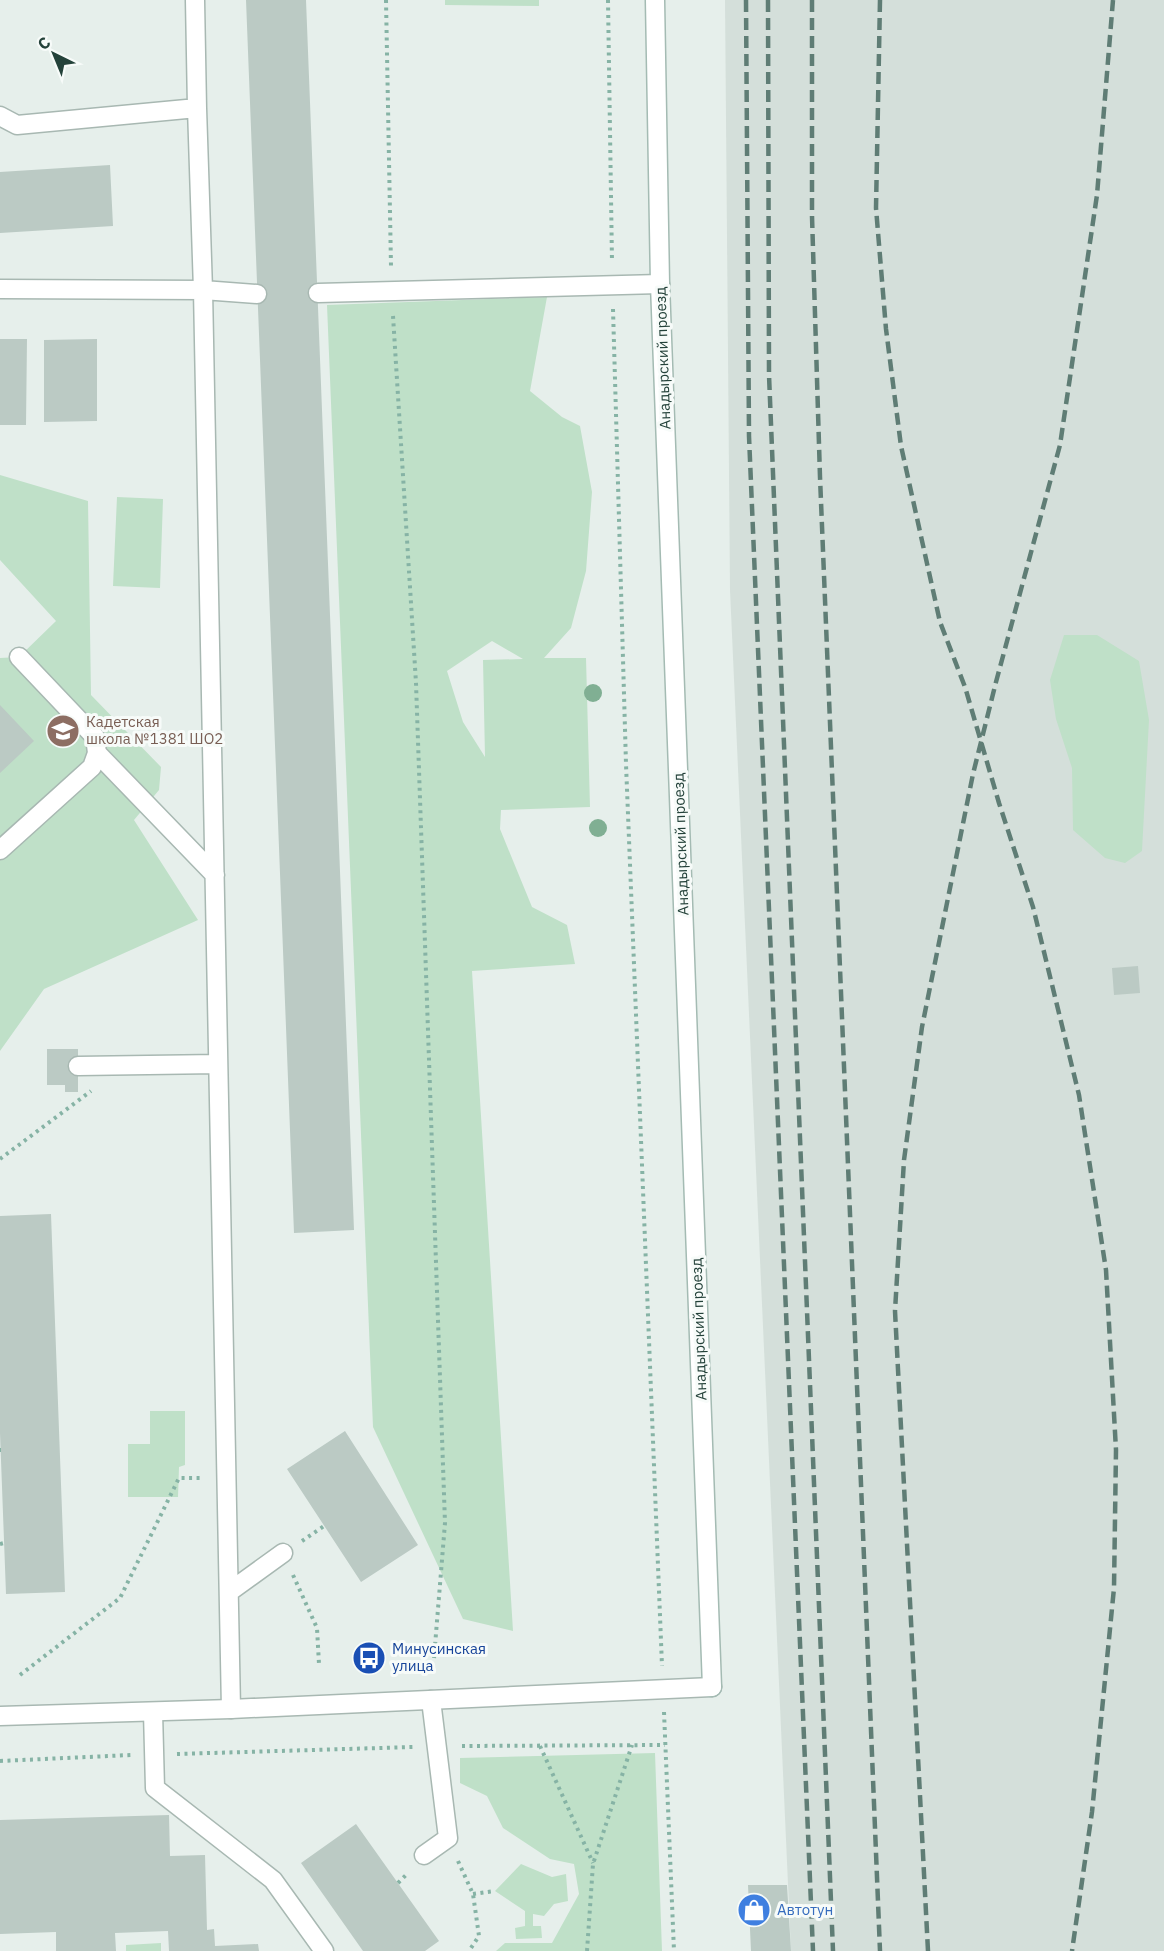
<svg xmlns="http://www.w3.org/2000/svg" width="1164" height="1951" font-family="'IBM Plex Sans',sans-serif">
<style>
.built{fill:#d4dfda}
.green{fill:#bfe0c8;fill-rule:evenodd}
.building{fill:#bbcac4}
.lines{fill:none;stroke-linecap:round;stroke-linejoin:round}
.lane-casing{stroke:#a8b8b2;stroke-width:21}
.street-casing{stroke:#a8b8b2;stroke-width:21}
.secondary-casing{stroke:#a4bbb3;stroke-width:21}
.path{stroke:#86b3a5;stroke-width:4;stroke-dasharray:3 4.5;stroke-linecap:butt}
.lane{stroke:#fff;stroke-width:18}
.street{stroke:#fff;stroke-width:18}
.secondary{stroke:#fff;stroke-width:18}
.rail{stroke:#5f7d75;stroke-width:4.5;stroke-dasharray:12 6;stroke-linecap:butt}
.tree{fill:#80af93}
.labels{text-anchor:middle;stroke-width:6;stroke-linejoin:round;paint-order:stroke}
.street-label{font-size:15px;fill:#24423a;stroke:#f7fbf9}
.education-label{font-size:15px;fill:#785e54;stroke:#f7fbf9;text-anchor:start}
.transit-label{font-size:15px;fill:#164399;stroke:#f7fbf9;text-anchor:start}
.shop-label{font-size:15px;fill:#366cbe;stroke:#f7fbf9;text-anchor:start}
</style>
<rect width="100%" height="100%" fill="#e6efeb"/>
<path class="built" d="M725 0H1164V1951H791L730 590Z"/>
<path class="green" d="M445 0H539V6L445 5Z
M547 297 530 391 562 417 580 426 592 492 586 571 571 628 544 658H586L590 807 501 810 500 829 532 907 567 925 575 964 472 971 513 1631 463 1619 373 1427 327 305ZM492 641 523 659 483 660 485 757 463 722 447 671Z
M0 475 88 501 91 695 161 767 159 790 134 820 198 920 44 989 0 1051V658L19 657 56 621 0 560Z
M117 497 163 499 160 588 113 586Z
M1064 635H1097L1139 661 1149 720 1142 851 1125 863 1105 858 1073 830 1072 768 1056 719 1050 680Z
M150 1411H185V1465L179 1467 178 1497H128V1444H150Z
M655 1753 662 1951H496L505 1943H552L579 1894 574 1864 550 1859 503 1828 487 1796 460 1783V1758Z
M521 1864 552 1877 566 1874 568 1901 554 1904 544 1916 533 1914V1926H541L542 1938 516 1939 515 1928 525 1926V1911L495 1891Z
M161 1943V1951H126V1945Z"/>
<path class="building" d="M246 0H306L354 1230 294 1233Z
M110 165 113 226 0 233V172Z
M0 339H27L26 425H0Z
M97 339V421L44 422V340Z
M0 705 34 741 0 773Z
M1138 966 1140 993 1114 995 1112 968Z
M47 1049H78V1092H65V1085H47Z
M51 1214 65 1592 6 1594 0 1433V1216Z
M345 1431 418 1545 361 1582 287 1469Z
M169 1815 170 1856 205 1855 207 1930 214 1929 215 1946 258 1944 259 1951H169L168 1931 115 1933 116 1951H56V1932L0 1934V1820Z
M356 1824 439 1941 425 1951H363L301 1863Z
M748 1885H787L791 1951H751Z"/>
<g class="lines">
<g class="lane-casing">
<path id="lane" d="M197 108 203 290 231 1709
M0 116 17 125 197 108 195 0
M0 289 203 290 257 294
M318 293 660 284
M97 753 215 875
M0 850 92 767 97 753 95 737 19 657
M78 1066 218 1064
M229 1592 283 1553
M153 1712 155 1788 273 1880 324 1951
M424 1855 448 1838 431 1700"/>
</g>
<g class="street-casing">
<path id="street" d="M0 1716 231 1709 712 1687"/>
</g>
<g class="secondary-casing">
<path id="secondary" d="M655 0 660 284 712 1687"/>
</g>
<path class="path" d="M386 0 391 266
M608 0 612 262
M613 309 626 764 662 1666
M393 316 416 683 445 1523 434 1658
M0 1159 91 1091
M0 1450H1
M302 1541 324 1526
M0 1544 4 1543
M293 1575 317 1628 319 1664
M20 1675 120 1598 179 1478H202
M664 1712 674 1951
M462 1746 665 1745
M540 1746 593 1863
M177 1754 413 1747
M0 1761 131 1755
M458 1861 473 1894 479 1936 469 1951
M398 1883 408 1873
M473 1894 495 1891
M587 1951 593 1864 632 1745"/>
<use href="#lane" class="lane"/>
<use href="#street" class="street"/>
<use href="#secondary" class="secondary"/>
<path class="rail" d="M746 0 749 436 813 1951
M768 0 769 375 833 1951
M812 0V216L820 477 880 1951
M880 0 876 208 886 329 901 446 940 622 965 687 999 803 1033 907 1079 1095 1106 1270 1116 1450 1114 1588 1092 1812 1072 1951
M928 1951 895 1311 904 1160 922 1027 973 774 996 682 1060 445 1097 195 1113 0"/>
</g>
<g class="tree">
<circle cx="593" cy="693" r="9"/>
<circle cx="598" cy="828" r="9"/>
</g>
<defs>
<g id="school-disc" transform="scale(1.725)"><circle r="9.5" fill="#8d6e63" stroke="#f7fbf9"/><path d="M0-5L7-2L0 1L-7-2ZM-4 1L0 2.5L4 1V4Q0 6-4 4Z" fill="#fff"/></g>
<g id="bus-disc" transform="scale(1.725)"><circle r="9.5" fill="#1a4fb4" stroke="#f7fbf9"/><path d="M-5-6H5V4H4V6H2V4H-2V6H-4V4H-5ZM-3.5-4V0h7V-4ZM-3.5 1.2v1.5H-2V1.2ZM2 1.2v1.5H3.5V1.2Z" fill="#fff"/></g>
<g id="shop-disc" transform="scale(1.725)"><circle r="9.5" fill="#3f7fe0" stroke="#f7fbf9"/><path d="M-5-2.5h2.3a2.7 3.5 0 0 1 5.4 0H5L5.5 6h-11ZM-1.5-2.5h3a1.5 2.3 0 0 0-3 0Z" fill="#fff"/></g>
</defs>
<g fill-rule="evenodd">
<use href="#school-disc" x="63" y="731"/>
<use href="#bus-disc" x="369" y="1658"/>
<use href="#shop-disc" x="754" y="1910"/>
</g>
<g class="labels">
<g class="street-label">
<text transform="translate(663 358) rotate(-92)" y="5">Анадырский проезд</text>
<text transform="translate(681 844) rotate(-92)" y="5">Анадырский проезд</text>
<text transform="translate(699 1329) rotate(-92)" y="5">Анадырский проезд</text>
</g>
<g class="education-label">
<text x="86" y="727">Кадетская<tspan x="86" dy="17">школа №1381 ШО2</tspan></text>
</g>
<g class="transit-label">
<text x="392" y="1654">Минусинская<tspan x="392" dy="17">улица</tspan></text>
</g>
<g class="shop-label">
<text x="777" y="1915">Автотун</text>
</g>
</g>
<g transform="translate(54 54) rotate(317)" stroke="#f7fbf9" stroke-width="4.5" paint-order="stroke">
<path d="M0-4.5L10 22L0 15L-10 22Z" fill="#24423a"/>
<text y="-9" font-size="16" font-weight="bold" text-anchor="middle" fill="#24423a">С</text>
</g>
</svg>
